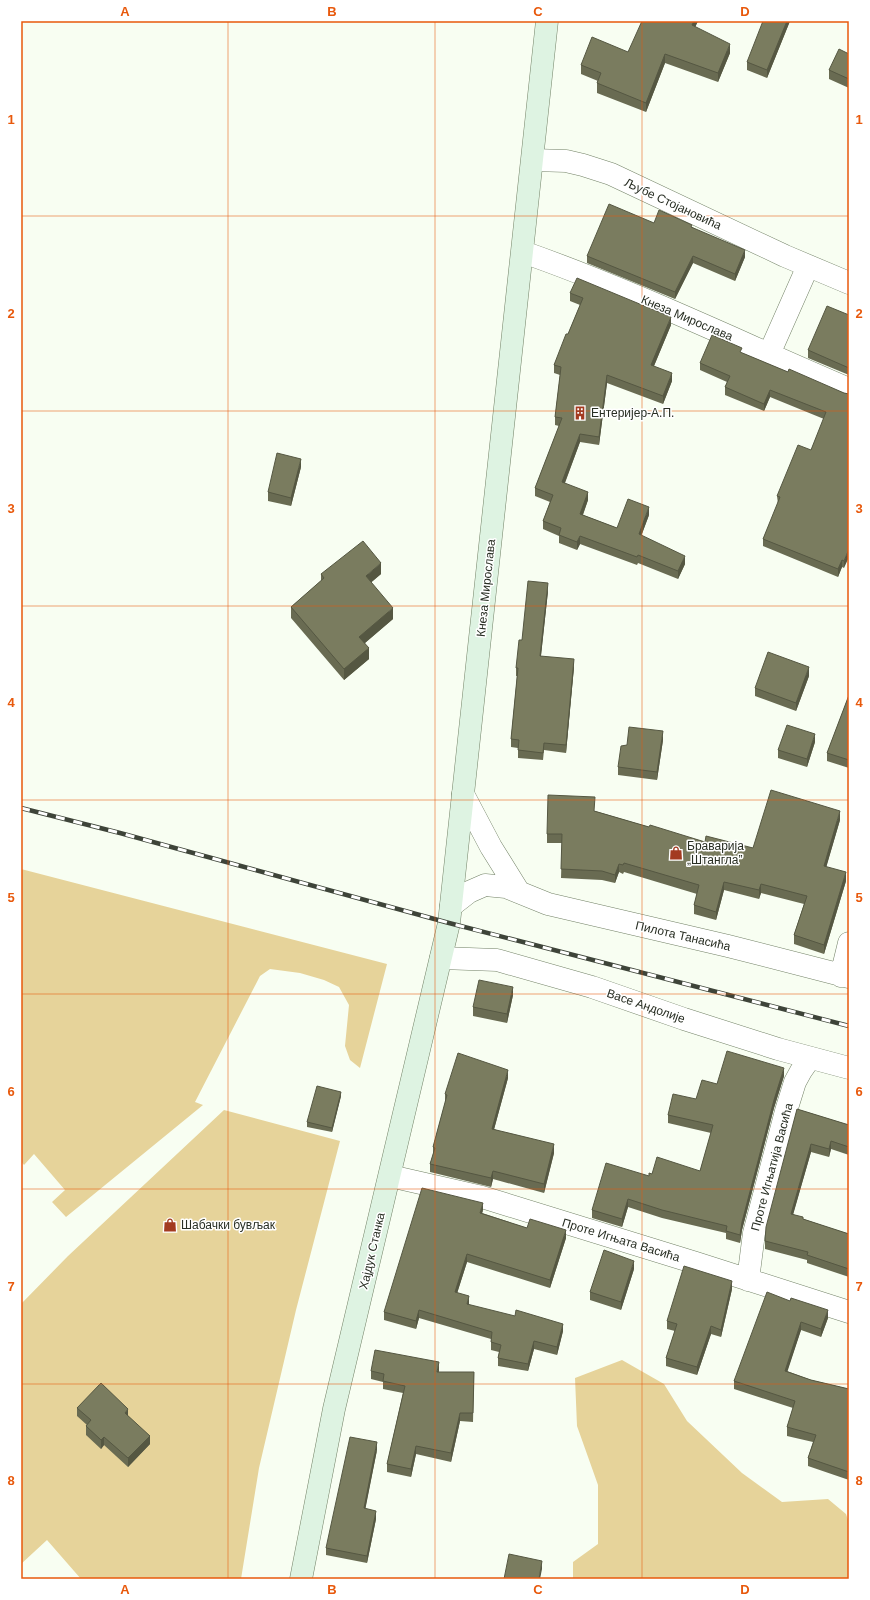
<svg xmlns="http://www.w3.org/2000/svg" width="870" height="1600" font-family="Helvetica,sans-serif">
<style>
.grass{fill:#e6d39a}
.lines{fill:none;stroke-linecap:round;stroke-linejoin:round}
.street-casing{stroke:#738267;stroke-width:23}
.secondary-casing{stroke:#738267;stroke-width:23}
.street{stroke:#fff;stroke-width:22}
.secondary{stroke:#def3e2;stroke-width:22}
.rail-casing{stroke:#3e4439;stroke-width:4.5}
.rail{stroke:#fff;stroke-width:3;stroke-dasharray:9;stroke-linecap:butt}
.wall{fill:#696b52}
.shaded-wall{fill:#555742}
.building{fill:#7a7c5f;stroke:#555742}
.grid{fill:none;stroke:#e8590c;stroke-width:1;stroke-opacity:0.55}
.labels{text-anchor:middle;stroke-width:3;stroke-linejoin:round;paint-order:stroke}
.street-label{font-size:12px;fill:#282e23;stroke:#fff}
.poi-label{font-size:12px;fill:#282e23;stroke:#fff;text-anchor:start}
.neatline{fill:none;stroke:#e8590c;stroke-width:1.5}
.grid-label{font-size:13px;text-anchor:middle;font-weight:bold;fill:#e8590c}
</style>
<rect width="100%" height="100%" fill="#f8fef2"/>
<path class="grass" d="M21 869 387 964 360 1068 350 1060 345 1046 349 1005 339 987 324 980 300 973 270 969 260 976 195 1102 203 1105 66 1217 52 1202 65 1190 34 1154 24 1165 21 1161Z
M224 1110 340 1141 296 1310 259 1468 241 1579H81L47 1540 21 1564V1304L68 1256Z
M622 1360 664 1384 687 1421 742 1473 782 1502 828 1499 846 1514 849 1523V1579H573V1562L598 1544V1485L577 1426 575 1378Z"/>
<g class="lines">
<g class="street-casing">
<path id="street" d="M533 160 566 161 583 165 611 174 785 256 849 283
M523 252C634 291 741 343 849 389
M769 354 808 266
M463 794 491 847 519 892
M451 906 469 892 485 885 506 887 548 904 728 946 849 977
M441 958 497 960 592 987 684 1019 778 1049 849 1068
M841 976 849 943
M390 1176 482 1197 696 1263 849 1312
M748 1280 754 1233 786 1111 795 1082 801 1071 810 1058"/>
</g>
<g class="secondary-casing">
<path id="secondary" d="M301 1579 334 1409 449 923 547 21"/>
</g>
<use href="#street" class="street"/>
<use href="#secondary" class="secondary"/>
<g class="rail-casing">
<path id="rail" d="M21 808 120 833 449 923 849 1026"/>
</g>
<use href="#rail" class="rail"/>
</g>
<path class="wall" d="M698 21 695 27 730 53 718 82 665 63 646 112 597 93V83L598 81 581 74V65L628 52Z
M790 21 767 78 747 70V62Z
M849 54V88L829 79V70Z
M654 223 692 227 745 257 735 281 693 263 675 299 587 263V256Z
M570 293 671 325 654 366 672 381 663 404 607 383 599 445 580 442 565 483 588 500 583 515 617 528 649 515 641 536 685 564 678 579 638 563 637 565 580 544 577 550 559 543V536L543 529V521L550 502 535 496V488L559 426 555 425V417L560 375 554 373V365L568 334 580 305 570 301Z
M849 315V375L808 358V350Z
M742 353 788 372 844 393 849 394 844 568 842 567 838 577 763 546V539L778 504 777 496 811 450 824 419 770 397 764 411 725 395V387L727 382 700 370V363Z
M301 467 291 506 268 501V492Z
M321 574H381L371 582 393 619 365 643 369 659 344 680 291 618V607L321 581Z
M548 591 541 656 574 667 566 753 544 750 543 760 518 758V748L511 747V739L517 676H516V668L522 640Z
M809 676 796 711 755 696V688Z
M849 695V768L827 761V753Z
M663 740 657 780 618 775V767Z
M815 742 807 767 778 758V750Z
M595 811 649 827 705 842 753 848 840 820 826 867 846 881 824 954 794 944V935L804 904 761 893 759 899 724 890 716 920 694 914V905L697 894 624 872 623 874 619 872 615 883 602 880 561 878 562 843H547V834Z
M513 995 507 1023 473 1016V1007Z
M784 1076 774 1108 742 1230 740 1243 726 1239V1233L662 1218 628 1207 622 1227 592 1218V1210L652 1174 700 1171 711 1133 668 1123V1115L696 1099 717 1084Z
M508 1078 494 1129 554 1153 544 1193 493 1179 491 1187 430 1172V1164L433 1154V1147L445 1103V1094Z
M341 1096 332 1132 307 1127V1122Z
M797 1109 849 1125V1155L831 1149 829 1157 811 1152 793 1214 803 1219 849 1234V1277L807 1263V1260L765 1249V1241Z
M483 1210 482 1213 527 1228 566 1238 550 1288 467 1262 457 1293 469 1305 563 1331 557 1355 534 1349 528 1371 498 1366V1358L499 1352 491 1350V1339L419 1318 416 1329 384 1320V1312Z
M634 1269 621 1310 590 1300V1292Z
M732 1289 721 1337 711 1334 697 1375 666 1366V1358L675 1331 667 1329V1321Z
M790 1301 828 1318 821 1337 801 1330 787 1371 811 1380 849 1389V1480L808 1466V1458L813 1442 787 1436V1427L793 1408 734 1389V1381Z
M371 1371H439L438 1372H474L473 1422 460 1421 451 1462 416 1454 411 1477 387 1472V1464L403 1393 383 1389V1382L371 1379Z
M77 1408 128 1416 150 1444 128 1467 104 1445 101 1449 86 1435V1426L87 1425 77 1416Z
M377 1450 365 1509 376 1519 367 1563 326 1555V1548Z"/>
<path class="shaded-wall" d="M694 21H698L692 34V25Z
M787 21H790L767 78V70Z
M730 44V53L718 82V73Z
M665 54V63L646 112V103Z
M745 250V257L735 281V274Z
M693 256V263L675 299V292Z
M671 317V325L651 373V365Z
M672 373V381L663 404V396Z
M607 375V383L599 445V437Z
M770 390V397L764 411V404Z
M580 434V442L562 490V482Z
M301 459V467L291 506V498Z
M588 492V500L580 522V514Z
M649 507V515L639 542V534Z
M580 536V544L577 550V542Z
M849 549V557L844 568V561Z
M685 556V564L678 579V571Z
M842 560V567L838 577V569Z
M381 563V574L366 587V576Z
M548 583V591L540 664V656Z
M393 608V619L359 648V637Z
M369 648V659L344 680V669Z
M574 659V667L566 753V745Z
M809 667V676L796 711V703Z
M663 731V740L657 780V772Z
M815 734V742L807 767V759Z
M840 811V820L824 875V866Z
M619 864V872L615 883V875Z
M846 872V881L824 954V945Z
M724 882V890L716 920V912Z
M761 884V893L759 899V890Z
M513 987V995L507 1023V1014Z
M784 1068V1076L774 1108 742 1230 740 1243V1235L742 1222 774 1100Z
M508 1070V1078L492 1137V1129Z
M341 1092V1096L332 1132V1128Z
M831 1141V1149L829 1157V1149Z
M554 1144V1153L544 1193V1184Z
M811 1144V1152L791 1222V1214Z
M493 1171V1179L491 1187V1178Z
M628 1199V1207L622 1227V1219Z
M483 1203V1210L480 1221V1213Z
M566 1230V1238L550 1288V1280Z
M467 1254V1262L455 1300V1292Z
M634 1261V1269L621 1310V1302Z
M732 1281V1289L721 1337V1330Z
M469 1296V1304L467 1312V1304Z
M419 1310V1318L416 1329V1321Z
M828 1310V1318L821 1337V1329Z
M801 1322V1330L785 1379V1371Z
M563 1324V1331L557 1355V1347Z
M711 1326V1334L697 1375V1367Z
M534 1341V1349L528 1371V1364Z
M439 1362V1371L437 1380V1372Z
M128 1409V1417L125 1413Z
M460 1413V1421L451 1462V1453Z
M150 1436V1444L128 1467V1458Z
M104 1437V1445L101 1449V1440Z
M377 1442V1450L364 1516V1508Z
M416 1446V1454L411 1477V1469Z
M376 1511V1519L367 1563V1556Z
M542 1561V1569L540 1579H539Z"/>
<path class="building" d="M642 21H694L692 25 730 44 718 73 665 54 646 103 597 83 601 73 581 65 592 37 628 52Z
M763 21H787L767 70 747 62Z
M839 49 849 54V79L829 70Z
M609 204 654 223 659 210 692 225 691 227 745 250 735 274 693 256 675 292 587 256Z
M577 278 671 317 651 365 672 373 663 396 607 375 599 437 580 434 562 482 588 492 580 514 617 528 628 499 649 507 639 534 685 556 678 571 638 555 637 557 580 536 577 542 559 535 561 528 543 521 553 495 535 488 562 418 555 417 561 367 554 365 566 334H568L583 298 570 293Z
M827 306 849 315V368L808 350Z
M712 335 742 348 740 352 788 372 789 369 844 393 849 394V549L844 561 842 560 838 569 763 539 780 497 777 496 798 445 811 450 826 412 770 390 764 404 725 387 730 376 700 363Z
M277 453 301 459 291 498 268 492Z
M363 541 381 563 366 576 393 608 359 637 369 648 344 669 291 607 324 578 321 574Z
M528 581 548 583 540 656 574 659 566 745 544 743 543 753 518 750 519 740 511 739 518 668H516L519 640H522Z
M768 652 809 667 796 703 755 688Z
M849 695V760L827 753Z
M787 725 815 734 807 759 778 750Z
M629 727 663 731 657 772 618 767 621 746 627 745Z
M771 790 840 811 824 866 846 872 824 945 794 935 807 896 761 884 759 890 724 882 716 912 694 905 699 885 624 863 623 865 619 864 615 875 602 871 561 869 562 834H547L548 795 595 797 594 811 649 827 650 825 705 842 706 836 753 848Z
M479 980 513 987 507 1014 473 1007Z
M727 1051 784 1068 774 1100 742 1222 740 1235 726 1231 727 1226 662 1210 628 1199 622 1219 592 1210 606 1163 649 1176V1173L652 1174 657 1157 700 1171 713 1125 668 1115 673 1094 696 1099 702 1080 717 1084Z
M458 1053 508 1070 492 1129 554 1144 544 1184 493 1171 491 1178 430 1164 435 1148 433 1147 447 1095 445 1094Z
M317 1086 341 1092 332 1128 307 1122Z
M797 1109 849 1125V1147L831 1141 829 1149 811 1144 791 1214 803 1217V1219L849 1234V1269L807 1255 808 1252 765 1241 766 1227Z
M422 1188 483 1203 480 1213 527 1228 530 1219 566 1230 550 1280 467 1254 455 1292 469 1296 467 1304 515 1316 516 1310 563 1324 557 1347 534 1341 528 1364 498 1358 501 1345 491 1342 492 1332 419 1310 416 1321 384 1312Z
M604 1250 634 1261 621 1302 590 1292Z
M684 1266 732 1281 721 1330 711 1326 697 1367 666 1358 677 1324 667 1321Z
M767 1292 790 1301 791 1298 828 1310 821 1329 801 1322 785 1371 811 1380 849 1389V1472L808 1458 816 1435 787 1427 795 1401 734 1381Z
M375 1350 439 1362 437 1372H474L473 1413H460L451 1453 416 1446 411 1469 387 1464 405 1386 383 1381 384 1374 371 1371Z
M101 1383 128 1409 125 1413 150 1436 128 1458 104 1437 101 1440 86 1426 91 1420 77 1408Z
M350 1437 377 1442 364 1508 376 1511 367 1556 326 1548Z
M509 1554 542 1561 539 1579H504Z"/>
<path class="grid" d="M228 21V1579M435 21V1579M642 21V1579M21 216H849M21 411H849M21 606H849M21 800H849M21 994H849M21 1189H849M21 1384H849"/>
<defs>
<g id="building-bare" transform="scale(1.08)"><path d="M-4-6H4V6H1V3H-1V6H-4ZM-2.5-4.3h1.7v1.8h-1.7ZM.8-4.3h1.7v1.8H.8ZM-2.5-1h1.7V.8h-1.7ZM.8-1h1.7V.8H.8Z" fill="#a33b20" stroke="#fff" stroke-width="2.5" paint-order="stroke"/></g>
<g id="shop-bare" transform="scale(1.08)"><path d="M-5-2.5h2.3a2.7 3.5 0 0 1 5.4 0H5L5.5 6h-11ZM-1.5-2.5h3a1.5 2.3 0 0 0-3 0Z" fill="#a33b20" stroke="#fff" stroke-width="2.5" paint-order="stroke"/></g>
</defs>
<g fill-rule="evenodd">
<use href="#building-bare" x="580" y="413"/>
<use href="#shop-bare" x="676" y="853"/>
<use href="#shop-bare" x="170" y="1225"/>
</g>
<g class="labels">
<g class="street-label">
<text transform="translate(673 204) rotate(25)" y="4">Љубе Стојановића</text>
<text transform="translate(687 318) rotate(23)" y="4">Кнеза Мирослава</text>
<text transform="translate(486 588) rotate(-84)" y="4">Кнеза Мирослава</text>
<text transform="translate(683 936) rotate(13)" y="4">Пилота Танасића</text>
<text transform="translate(646 1006) rotate(19)" y="4">Васе Андолије</text>
<text transform="translate(772 1167) rotate(-75)" y="4">Проте Игњатија Васића</text>
<text transform="translate(621 1240) rotate(17)" y="4">Проте Игњата Васића</text>
<text transform="translate(372 1251) rotate(-77)" y="4">Хајдук Станка</text>
</g>
<g class="poi-label">
<text x="591" y="417">Ентеријер-А.П.</text>
<text x="687" y="850">Браварија<tspan x="687" dy="14">„Штангла”</tspan></text>
<text x="181" y="1229">Шабачки бувљак</text>
</g>
</g>
<rect width="870" height="1600" fill="none" stroke="#ffffff" stroke-width="44"/>
<rect x="22" y="22" width="826" height="1556" class="neatline"/>
<g class="grid-label">
<text x="125" y="16">A</text>
<text x="332" y="16">B</text>
<text x="538" y="16">C</text>
<text x="745" y="16">D</text>
<text x="11" y="124">1</text>
<text x="859" y="124">1</text>
<text x="11" y="318">2</text>
<text x="859" y="318">2</text>
<text x="11" y="513">3</text>
<text x="859" y="513">3</text>
<text x="11" y="707">4</text>
<text x="859" y="707">4</text>
<text x="11" y="902">5</text>
<text x="859" y="902">5</text>
<text x="11" y="1096">6</text>
<text x="859" y="1096">6</text>
<text x="11" y="1291">7</text>
<text x="859" y="1291">7</text>
<text x="11" y="1485">8</text>
<text x="859" y="1485">8</text>
<text x="125" y="1594">A</text>
<text x="332" y="1594">B</text>
<text x="538" y="1594">C</text>
<text x="745" y="1594">D</text>
</g>
</svg>
